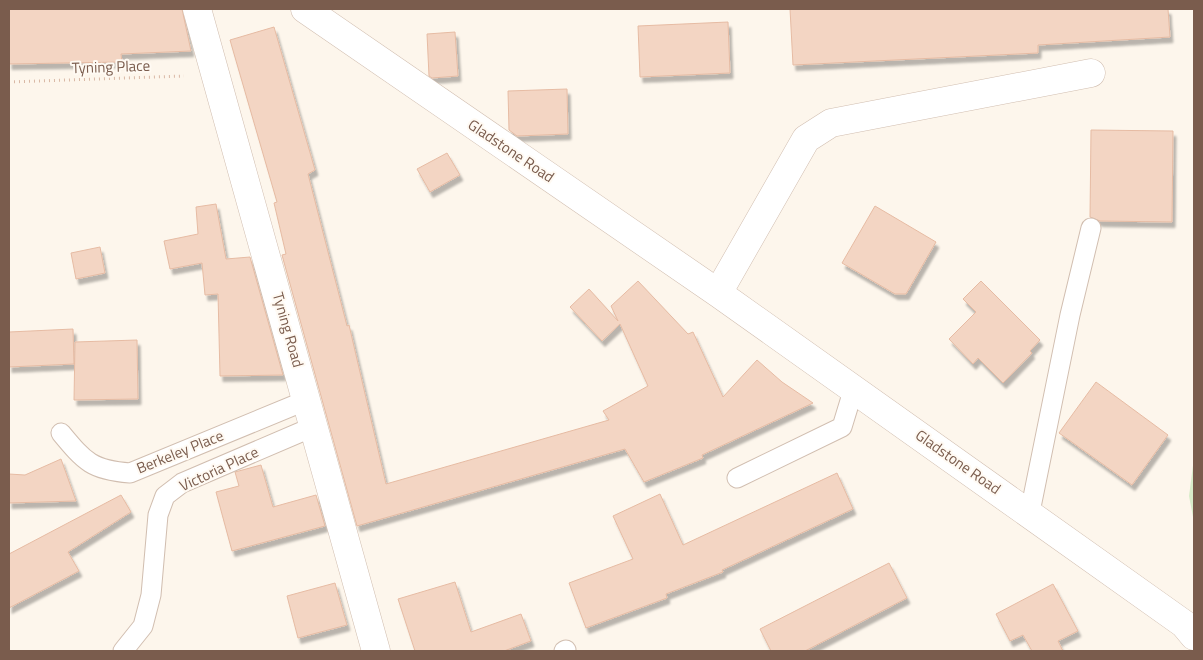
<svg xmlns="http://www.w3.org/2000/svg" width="1203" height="660" font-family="'Titillium Web',sans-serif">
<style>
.green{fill:#d8ecc9}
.building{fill:#f3d5c3;stroke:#e6bba3;filter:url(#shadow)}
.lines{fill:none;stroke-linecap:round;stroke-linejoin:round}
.lane-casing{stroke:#d1beb0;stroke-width:21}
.street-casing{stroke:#d1beb0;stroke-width:29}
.path{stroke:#d9b8a5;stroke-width:3;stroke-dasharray:1 4;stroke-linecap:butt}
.lane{stroke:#fff;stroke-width:19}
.street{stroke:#fff;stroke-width:28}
.labels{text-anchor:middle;stroke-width:4;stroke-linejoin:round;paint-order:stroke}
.street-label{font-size:15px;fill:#7a5c4d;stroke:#fffaf3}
</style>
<defs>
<filter id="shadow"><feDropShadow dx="3" dy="5.5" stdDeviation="1" flood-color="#0004"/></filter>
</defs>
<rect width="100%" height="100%" fill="#fdf6ec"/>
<path class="green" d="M1194 458V522L1189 496Z"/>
<path class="building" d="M9 9H182L191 51 121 54 122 62 9 64Z
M790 9H1168L1170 37 1038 45V53L793 65Z
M728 22 730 73 640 77 638 26Z
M274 27 315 170 308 174 347 326 349 325 386 484 609 420 603 411 648 386 620 324 602 341 570 307 589 289 618 321 611 306 638 281 688 334 693 332 723 397 757 360 782 382 813 403 702 455 703 458 644 482 625 449 357 526 282 255 286 254 274 203 277 202 230 40Z
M455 32 458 76 432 78 429 76 427 34Z
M567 89 568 134 517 136 509 130 508 91Z
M1091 130 1173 131 1172 222 1100 221 1090 217Z
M447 153 460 175 430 192 417 169Z
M216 204 226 259 250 257 283 375 220 376 218 294 205 295 202 263 170 269 164 241 198 234 196 207Z
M875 206 936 242 906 294H895L842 263Z
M100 247 105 273 76 279 71 253Z
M981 281 1040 340 1030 351 1032 353 1003 383 978 358 973 364 949 339 976 312 963 299Z
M73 329 74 364 9 367V332Z
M137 340 138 399 74 400 75 342Z
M1096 382 1168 435 1132 485 1059 433Z
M61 459 76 501 9 503V474L25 475Z
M261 465 273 507 316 495 325 526 232 551 216 492 239 486 235 472Z
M837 473 853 509 722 570 723 572 666 594 667 598 586 628 569 583 633 559 613 516 660 494 683 545Z
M121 495 131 512 68 552 79 571 9 608V554Z
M889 563 907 598 805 651H771L760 629Z
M455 582 471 632 521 614 531 641 504 651H415L398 599Z
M335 583 347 625 298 638 287 596Z
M1053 584 1078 631 1058 641 1063 651H1032L1023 635 1010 641 996 614Z"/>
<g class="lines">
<g class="lane-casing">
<path id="lane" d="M61 433C85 462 92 470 130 473L307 400
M737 478 842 427 853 391
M1030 512 1070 315 1091 228
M123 651 143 626 151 595 158 515 165 496 182 483 315 426
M564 651 566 650"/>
</g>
<g class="street-casing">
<path id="street" d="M197 9 376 651
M305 9 718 293 1184 624 1194 636
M718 293 806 139 831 123 1091 73"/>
</g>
<path class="path" d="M9 82 184 76"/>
<use href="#lane" class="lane"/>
<use href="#street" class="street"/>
</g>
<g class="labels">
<g class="street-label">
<text transform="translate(111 67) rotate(-2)" y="5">Tyning Place</text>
<text transform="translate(511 151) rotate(34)" y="5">Gladstone Road</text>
<text transform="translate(288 330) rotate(74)" y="5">Tyning Road</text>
<text transform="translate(180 452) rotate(-22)" y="5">Berkeley Place</text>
<text transform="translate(958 462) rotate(35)" y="5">Gladstone Road</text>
<text transform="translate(219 469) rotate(-25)" y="5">Victoria Place</text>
</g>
</g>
<rect width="1203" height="660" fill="none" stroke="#7a5c4d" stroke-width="20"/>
</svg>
